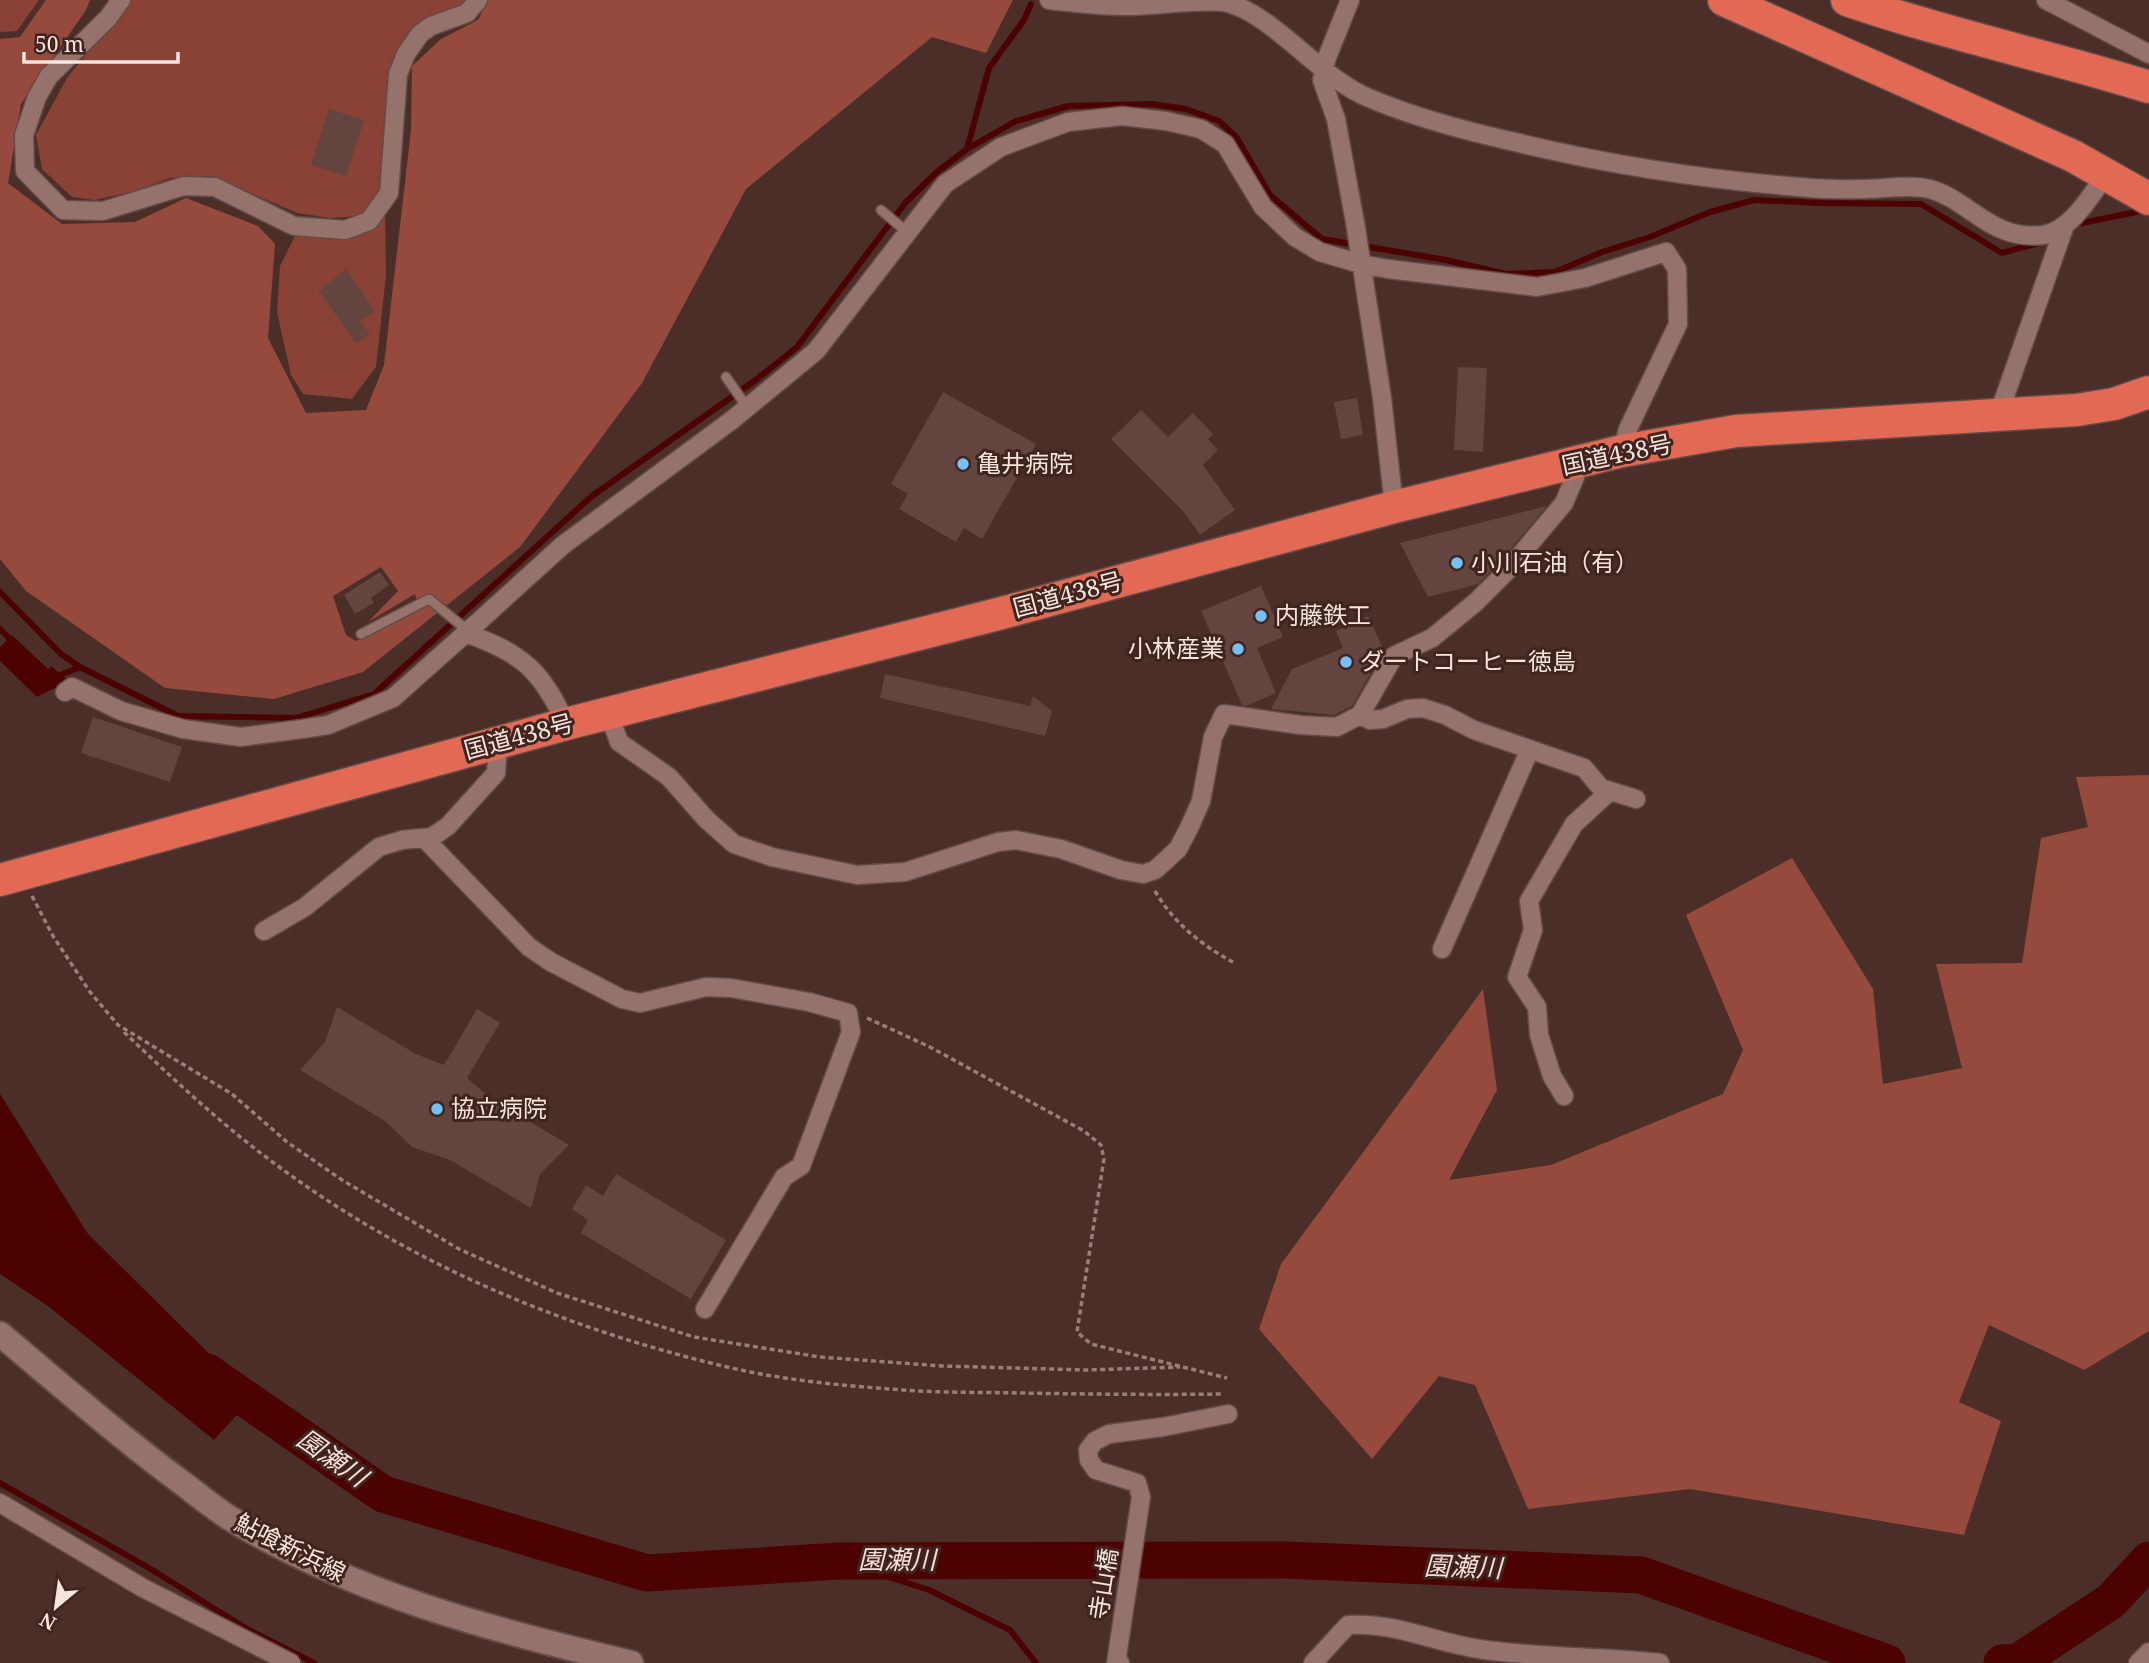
<svg xmlns="http://www.w3.org/2000/svg" width="2149" height="1663" font-family="'Noto Serif','Noto Sans JP',serif">
<style>
.green{fill:#894235}
.forest{fill:#964a3d;fill-rule:evenodd}
.water{fill:#4b0200}
.lines{fill:none;stroke-linecap:round;stroke-linejoin:round}
.stream{stroke:#4b0200;stroke-width:6}
.river{stroke:#4b0200;stroke-width:37}
.building{fill:#63443e}
.lane-casing{stroke:#644b46;stroke-width:12}
.street-casing{stroke:#644b46;stroke-width:21}
.secondary-casing{stroke:#644b46;stroke-width:28}
.highway-casing{stroke:#644b46;stroke-width:35}
.path{stroke:#987f7a;stroke-width:3.5;stroke-dasharray:5 3.5;stroke-linecap:butt}
.lane{stroke:#95736c;stroke-width:9}
.street{stroke:#95736c;stroke-width:18}
.secondary{stroke:#95736c;stroke-width:24}
.highway{stroke:#e26a55;stroke-width:32}
.poi-dot{fill:#75c0f6;stroke:#40241e;stroke-width:2.5}
.labels{text-anchor:middle;stroke-width:6;stroke-linejoin:round;paint-order:stroke}
.street-label{font-size:24px;fill:#f7e4df;stroke:#40241e}
.poi-label{font-size:24px;fill:#f7e4df;stroke:#40241e;text-anchor:start}
.water-label{font-size:26px;font-style:italic;fill:#f6ded9;stroke:#40241e}
</style>
<rect width="100%" height="100%" fill="#4b2e28"/>
<path class="green" d="M0 0H39L17 31 0 32Z
M130 0H468L452 12 428 19 407 34 389 76 383 193 361 216 330 218 297 213 211 176 170 178 135 191 94 200 72 197 42 169 36 135 67 78Z
M385 210 386 275 376 367 352 399 303 394 291 375 277 312 280 266 296 234 343 237Z"/>
<path class="forest" d="M46 0H90L86 10 21 104 8 183 62 224 135 222 186 198 258 226 275 244 268 338 306 413 366 410 384 365 411 130 412 66 441 39 478 20 488 0H1013L986 53 932 37 746 189 642 383 520 547 363 672 274 699 165 688 26 591 0 559V39L20 37ZM381 567 398 591 368 622 415 594 419 608 356 641 346 635 333 596Z
M2149 775V1331L2084 1370 1989 1325 1959 1402 2001 1421 1964 1535 1690 1489 1528 1509 1475 1385 1439 1376 1372 1459 1259 1329 1281 1264 1483 989 1497 1090 1449 1180 1551 1165 1723 1094 1743 1050 1686 915 1792 858 1873 989 1883 1084 1962 1068 1936 964 2022 963 2041 838 2088 827 2076 777Z"/>
<path class="water" d="M12 635 48 669 51 666 69 681 37 697 0 661V647Z
M0 1094 88 1234 253 1397 214 1440 48 1306 0 1274Z"/>
<g class="lines">
<path class="stream" d="M967 149 989 68 1024 20 1031 4
M2082 223 2146 210
M0 592 61 654 80 667 178 716 296 718 374 694 592 496 757 379 797 347 906 202 937 172 967 149 1016 121 1068 106 1152 104 1186 109 1219 121 1237 138 1270 195 1322 239 1446 260 1506 274 1555 272 1602 252 1650 237 1710 212 1754 200 1820 203 1921 204 2002 253 2043 242
M0 629 14 643
M55 677 80 667
M0 1483 149 1568 247 1629 314 1663
M839 1561 929 1590 1010 1630 1036 1663"/>
<path class="river" d="M207 1372 383 1494 647 1573 839 1561 1286 1560 1641 1575 1887 1663
M2002 1663 2018 1662 2111 1601 2149 1560"/>
</g>
<path class="building" d="M329 109 364 120 346 176 311 165Z
M346 269 375 311 360 321 370 334 356 343 319 291Z
M1458 367 1487 368 1483 452 1454 450Z
M943 392 1036 444 982 539 964 528 956 542 899 509 908 494 891 484Z
M1357 398 1363 435 1341 439 1334 402Z
M1141 410 1168 437 1193 413 1213 434 1208 439 1218 450 1203 465 1235 510 1200 535 1183 511 1111 439Z
M1547 506 1498 564 1478 584 1428 597 1400 543Z
M380 572 389 585 371 598 374 603 355 614 344 595Z
M1261 586 1283 637 1257 648 1276 693 1246 706 1242 705 1201 611Z
M1368 616 1384 650 1352 706 1334 715 1271 709 1292 669 1343 648 1336 631Z
M885 674 1030 706 1033 696 1052 711 1045 736 880 698Z
M93 717 182 747 170 782 81 753Z
M337 1007 416 1054 444 1065 477 1009 500 1023 467 1078 489 1097 569 1145 540 1174 531 1208 450 1160 412 1147 385 1121 300 1070 325 1042Z
M616 1174 726 1240 691 1299 581 1233 588 1220 572 1209 586 1185 603 1196Z"/>
<g class="lines">
<g class="lane-casing">
<path id="lane" d="M881 210 907 232
M726 377 747 407
M361 634 429 599 462 626 466 633"/>
</g>
<g class="street-casing">
<path id="street" d="M121 0 108 18 49 76 37 97 24 135 25 171 63 210 103 211 184 186 215 187 294 226 345 230 369 221 389 193 398 74 406 54 420 34 431 26 467 13 478 0
M1049 0C1077 3 1105 7 1133 6 1160 5 1197 0 1224 2 1272 12 1319 78 1369 98 1416 118 1465 131 1515 142 1605 164 1696 178 1788 186 1813 189 1837 190 1862 189 1883 189 1909 184 1930 189 1971 201 1991 241 2043 235 2068 231 2087 202 2100 183
M1350 0 1326 60 1322 80 1336 119 1356 228 1382 398 1394 507
M2046 0 2149 54
M1999 413 2065 225
M466 633 563 545 732 420 816 351 945 184 1001 147 1068 122 1122 116 1166 121 1201 129 1225 144 1263 207 1295 237 1320 252 1361 264 1388 269 1537 287 1585 278 1666 252 1677 269 1678 324 1628 429 1622 451
M65 692 72 687 121 711 183 729 241 737 302 729 328 725 393 698 466 633C522 654 541 669 566 724
M609 714 619 742 669 777 706 819 734 844 772 857 857 875 905 872 998 842 1016 840 1061 849 1121 870 1143 874 1155 870 1178 849 1190 826 1201 801 1213 737 1224 714 1300 725 1337 727 1360 715 1394 656 1432 638 1476 602 1506 572 1564 503 1575 477 1576 463
M1360 715 1370 720 1383 719 1407 709 1423 708 1445 715 1474 730 1584 768 1601 788 1636 799
M424 838 529 947 551 962 622 999 640 1003 706 987 731 988 809 1002 848 1013 851 1032 801 1166 784 1177 705 1309
M264 931 305 907 379 847 402 840 432 837 448 826 496 773 498 743
M1442 949 1530 749
M1564 1096 1552 1076 1539 1035 1537 1007 1517 977 1533 930 1529 901 1574 824 1610 791
M0 1503 143 1588 291 1663
M1120 1663H1116L1141 1497 1137 1483 1096 1470 1089 1460 1088 1450 1095 1441 1109 1434 1163 1427 1228 1414
M1313 1663 1348 1625C1394 1622 1434 1642 1479 1649 1539 1658 1600 1656 1660 1663
M2138 1663 2149 1652"/>
</g>
<g class="secondary-casing">
<path id="secondary" d="M0 1334C61 1385 121 1438 185 1485 199 1496 213 1507 228 1517 353 1594 490 1629 631 1663"/>
</g>
<g class="highway-casing">
<path id="highway" d="M1724 0 2073 156 2149 199
M1847 0C1946 34 2049 56 2149 87
M0 880 566 724 1002 613 1394 507 1622 451 1736 431 2077 410 2114 404 2149 392"/>
</g>
<path class="path" d="M1155 891C1173 922 1201 945 1233 962
M32 896 53 936 90 992 118 1025 232 1094 287 1142 342 1180 459 1249 557 1293 694 1337 820 1357 942 1366 1087 1370 1180 1367
M867 1018 930 1047 1084 1131 1101 1145 1104 1159 1077 1332 1091 1344 1227 1378
M124 1032C173 1079 223 1126 278 1166 409 1263 561 1327 719 1365 775 1379 834 1385 891 1389 933 1393 976 1392 1018 1393 1086 1394 1154 1395 1222 1394"/>
<use href="#lane" class="lane"/>
<use href="#street" class="street"/>
<use href="#secondary" class="secondary"/>
<use href="#highway" class="highway"/>
</g>
<g class="poi-dot">
<circle cx="963" cy="464" r="7"/>
<circle cx="1457" cy="563" r="7"/>
<circle cx="1261" cy="616" r="7"/>
<circle cx="1238" cy="649" r="7"/>
<circle cx="1346" cy="662" r="7"/>
<circle cx="437" cy="1109" r="7"/>
</g>
<g class="labels">
<g class="street-label">
<text transform="translate(1617 455) rotate(-12)" y="8">国道438号</text>
<text transform="translate(1068 595) rotate(-15)" y="8">国道438号</text>
<text transform="translate(519 737) rotate(-15)" y="8">国道438号</text>
<text transform="translate(290 1548) rotate(27)" y="8">鮎喰新浜線</text>
<text transform="translate(1104 1584) rotate(-81)" y="8">寺山橋</text>
</g>
<g class="poi-label">
<text x="977" y="472">亀井病院</text>
<text x="1471" y="571">小川石油（有）</text>
<text x="1275" y="624">内藤鉄工</text>
<text x="1224" y="657" text-anchor="end">小林産業</text>
<text x="1360" y="670">ダートコーヒー徳島</text>
<text x="451" y="1117">協立病院</text>
</g>
<g class="water-label">
<text transform="translate(332 1458) rotate(35)" y="9">園瀬川</text>
<text x="897" y="1569">園瀬川</text>
<text transform="translate(1463 1567) rotate(2)" y="9">園瀬川</text>
</g>
</g>
<g transform="translate(56 1607) rotate(209)" stroke="#40241e" stroke-width="5" paint-order="stroke">
<path d="M0-5L12 26L0 18L-12 26Z" fill="#f7e4df"/>
<text y="-10" font-size="19" font-weight="bold" text-anchor="middle" fill="#f7e4df">N</text>
</g>
<path d="M24 52v10h154v-10" fill="none" stroke="#f7e4df" stroke-width="3.5"/>
<text x="35" y="52" font-size="21" fill="#f7e4df" stroke="#40241e" stroke-width="5" paint-order="stroke">50 m</text>
</svg>
